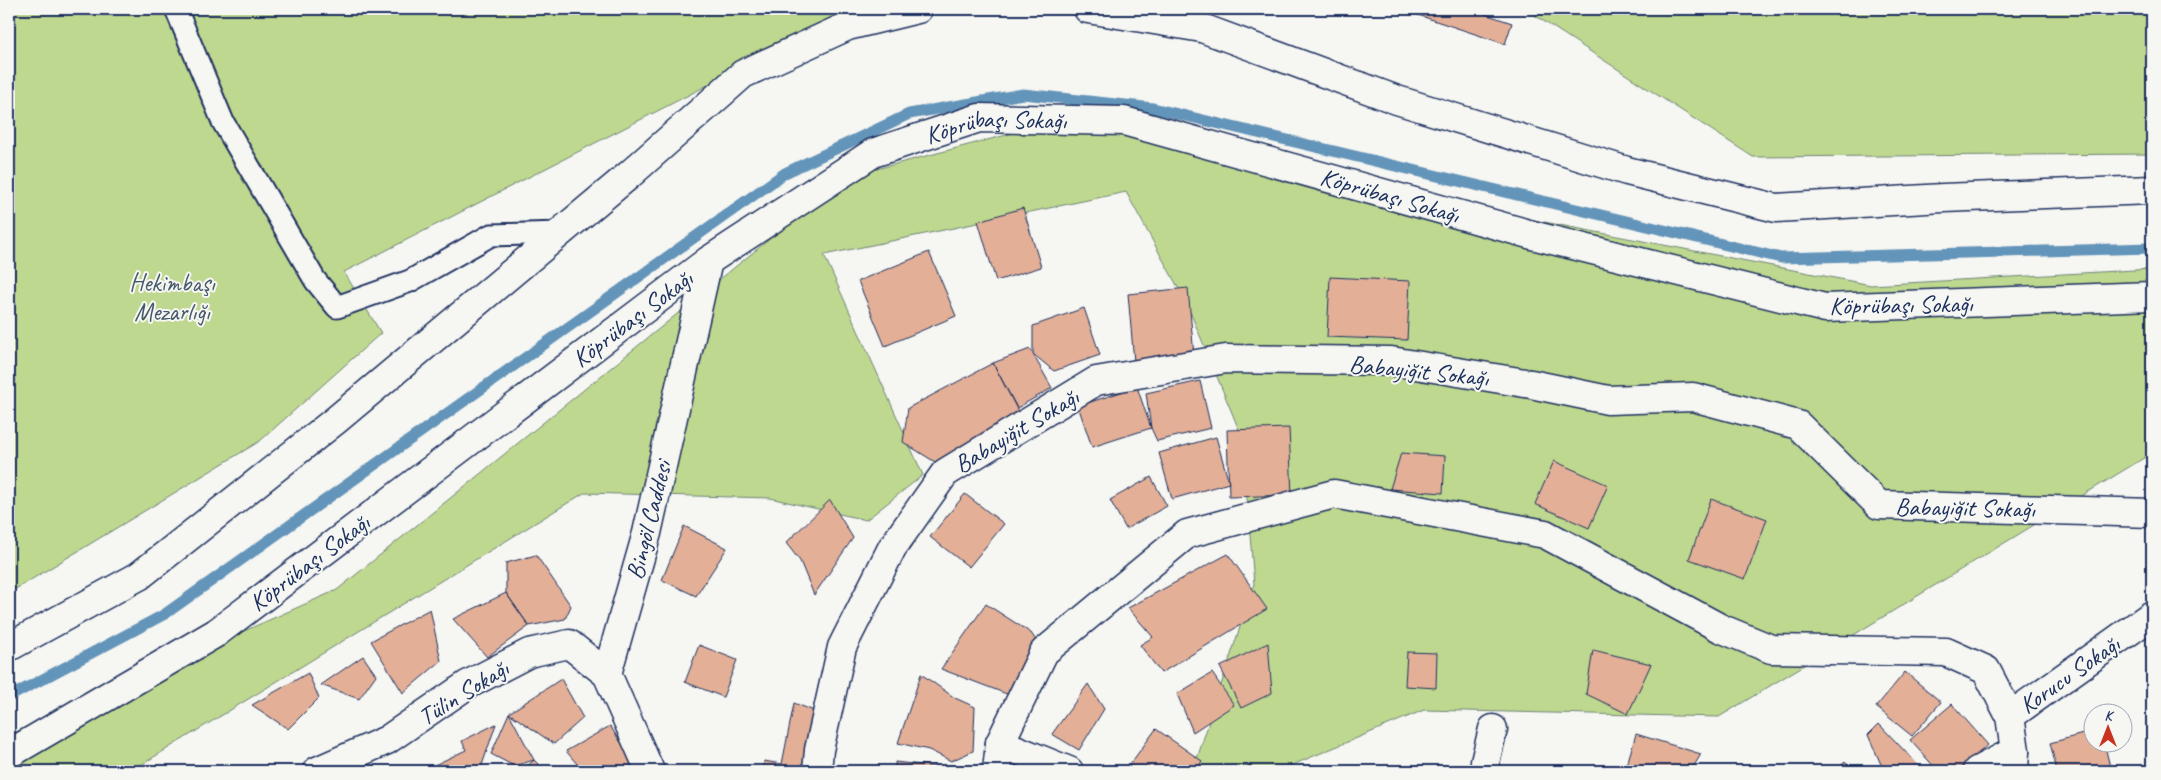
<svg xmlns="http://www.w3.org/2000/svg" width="2161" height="780" font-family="Caveat,sans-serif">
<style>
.green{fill:#bfd88f;stroke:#6d8476}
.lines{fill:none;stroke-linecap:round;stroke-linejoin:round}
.stream{stroke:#6494b9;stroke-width:11}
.building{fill:#e3af97;stroke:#1b2f5e}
.lane-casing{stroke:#1b2f5e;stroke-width:25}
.street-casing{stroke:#1b2f5e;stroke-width:31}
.lane{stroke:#f6f6f2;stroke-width:21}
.street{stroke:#f6f6f2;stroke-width:28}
.labels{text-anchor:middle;stroke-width:4;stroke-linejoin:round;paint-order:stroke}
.street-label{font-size:25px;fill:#1b2f5e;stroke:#f6f6f2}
.park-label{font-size:25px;fill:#44596a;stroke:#f6f6f2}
</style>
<rect width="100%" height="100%" fill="#f6f6f2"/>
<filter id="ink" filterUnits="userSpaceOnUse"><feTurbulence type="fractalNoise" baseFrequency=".02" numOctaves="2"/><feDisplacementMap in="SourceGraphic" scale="10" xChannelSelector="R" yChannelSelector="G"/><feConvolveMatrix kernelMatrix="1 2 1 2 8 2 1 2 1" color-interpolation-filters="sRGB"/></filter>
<g filter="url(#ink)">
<path class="green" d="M9 9H856L344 272 381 333 260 441 9 593Z
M1525 9H2152V154L1753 157Z
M1056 122 1404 195 1871 285 2152 269V453L1719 717 1424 710 1278 771H1193L1254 584 1242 437 1186 302 1126 192 824 255 923 475 866 520 770 498 584 493 131 771H9V735L337 590 846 177Z"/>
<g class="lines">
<path class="stream" d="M9 697 165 614 785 173 909 114 1023 94 1153 108 1781 258 2152 248"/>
</g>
<path class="building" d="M1400 9H1470L1512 23 1505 44Z
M1023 208 1041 267 996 281 978 221Z
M929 252 956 316 885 346 858 281Z
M1330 277 1410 281 1407 340 1327 337Z
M1188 288 1194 356 1134 362 1128 294Z
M1084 308 1100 355 1054 371 1033 354V326Z
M1030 349 1052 388 1017 408 993 363Z
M993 363 1021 417 935 462 903 442 908 408Z
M1200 381 1211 428 1157 441 1151 428 1146 393Z
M1137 387 1151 428 1092 447 1078 406Z
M1289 428 1292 495 1229 497 1227 430Z
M1216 437 1229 483 1172 499 1159 453Z
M1401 453 1445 456 1443 493 1390 489Z
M1554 461 1608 485 1589 528 1535 504Z
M1151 477 1167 506 1126 529 1110 500Z
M965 494 1004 524 969 567 930 537Z
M1711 499 1767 519 1745 579 1689 559Z
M830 500 853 538 814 595 800 561 786 543Z
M684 526 727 548 696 596 662 580Z
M1228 554 1267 609 1161 673 1140 645 1153 637 1128 608Z
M536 555 571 606 565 619 529 626 506 593V563Z
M506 593 529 626 487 657 453 619Z
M986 604 1031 633 1044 652 1012 696 941 669Z
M430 609 441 661 403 693 371 641Z
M1268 643 1272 693 1241 708 1220 667Z
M699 645 737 660 723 697 685 682Z
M1593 650 1651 664 1628 714 1586 694Z
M1407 652 1437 653 1436 688 1405 686Z
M363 656 376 675 359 699 321 685Z
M1905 672 1941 702 1912 736 1876 707Z
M308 673 319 698 288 729 252 705Z
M1212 673 1234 705 1193 732 1177 694Z
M921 674 955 698 975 707 973 751 951 761 929 750 898 743Z
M561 679 583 718 554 744 509 713Z
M1088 684 1104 709 1079 750 1052 734Z
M794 703 819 713 815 771H763L764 761 782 764Z
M1952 704 1988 745 1957 771H1938L1910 740Z
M509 713 534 760 514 766 491 754Z
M496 724 480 771H422L466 750 462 741Z
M1879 724 1917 764 1910 771H1884L1868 735Z
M610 726 640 771H583L566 751Z
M1156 729 1202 761 1196 771H1125Z
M2094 731V742H2104L2111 771H2057L2050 743Z
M1636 734 1701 754 1691 771H1625Z
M534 760 545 771H522Z
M895 762 939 767 938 771H895Z
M1845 762 1853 771H1835Z
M1453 767 1455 771H1423Z"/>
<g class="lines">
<g class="lane-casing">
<path id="lane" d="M176 9 223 122 315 280 337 307 410 281 491 235 560 233"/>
</g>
<g class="street-casing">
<g id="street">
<path d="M1088 9 1202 28 1397 100 1627 171 1776 208 1943 198 2152 190"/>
<path d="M9 647 139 576 336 420 629 175 743 74 848 26 918 9"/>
<path d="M2010 716 2152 615"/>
<path d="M1000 743 1069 771"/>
<path id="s1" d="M9 754 216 633 708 261 873 153 979 118 1124 121 1536 236 1825 308 2152 296"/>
<path d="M317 771 387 740 467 685 529 653 569 644 607 674"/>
<path d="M650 771 607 674 647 533 708 261"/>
<path d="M817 771 819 750 842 647 892 548 945 473 1096 381 1226 359 1391 361 1531 384 1608 400 1693 397 1798 425 1879 505 2152 513"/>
<path d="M997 771 1000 743 1044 652 1187 534 1334 494 1545 534 1720 628 1771 649 1946 652 1986 670 2010 716 2015 751 2014 771"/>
<path d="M1485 771V762L1493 729"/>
<path d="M1977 771 2015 751"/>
</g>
</g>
<use href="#lane" class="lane"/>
<use href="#street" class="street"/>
</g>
</g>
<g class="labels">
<g class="street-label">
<text dy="9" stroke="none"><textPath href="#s1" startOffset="1181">Köprübaşı Sokağı</textPath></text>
<text transform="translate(1390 195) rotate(16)" y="9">Köprübaşı Sokağı</text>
<text transform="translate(1901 304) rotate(-1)" y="9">Köprübaşı Sokağı</text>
<text transform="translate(632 318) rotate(-37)" y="9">Köprübaşı Sokağı</text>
<text transform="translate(1419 370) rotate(6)" y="9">Babayiğit Sokağı</text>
<text transform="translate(1016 430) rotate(-31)" y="9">Babayiğit Sokağı</text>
<text transform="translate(1965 507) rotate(1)" y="9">Babayiğit Sokağı</text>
<text transform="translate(648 520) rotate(-76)" y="9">Bingöl Caddesi</text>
<text transform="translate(309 562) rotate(-37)" y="9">Köprübaşı Sokağı</text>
<text transform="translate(2069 674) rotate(-35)" y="9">Korucu Sokağı</text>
<text transform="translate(463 692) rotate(-32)" y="9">Tülin Sokağı</text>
</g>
<g class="park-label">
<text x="172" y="291">Hekimbaşı<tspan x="172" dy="29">Mezarlığı</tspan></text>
</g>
</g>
<rect width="2161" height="780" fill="none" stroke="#f6f6f2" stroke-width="30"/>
<rect x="15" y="15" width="2131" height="750" fill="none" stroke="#1b2f5e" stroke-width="2" filter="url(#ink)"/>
<g transform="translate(2108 728)"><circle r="24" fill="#f6f6f2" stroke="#9ea6b7"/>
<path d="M0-4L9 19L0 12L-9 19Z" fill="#c8321e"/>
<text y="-8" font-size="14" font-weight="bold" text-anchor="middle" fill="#1b2f5e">K</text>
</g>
</svg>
